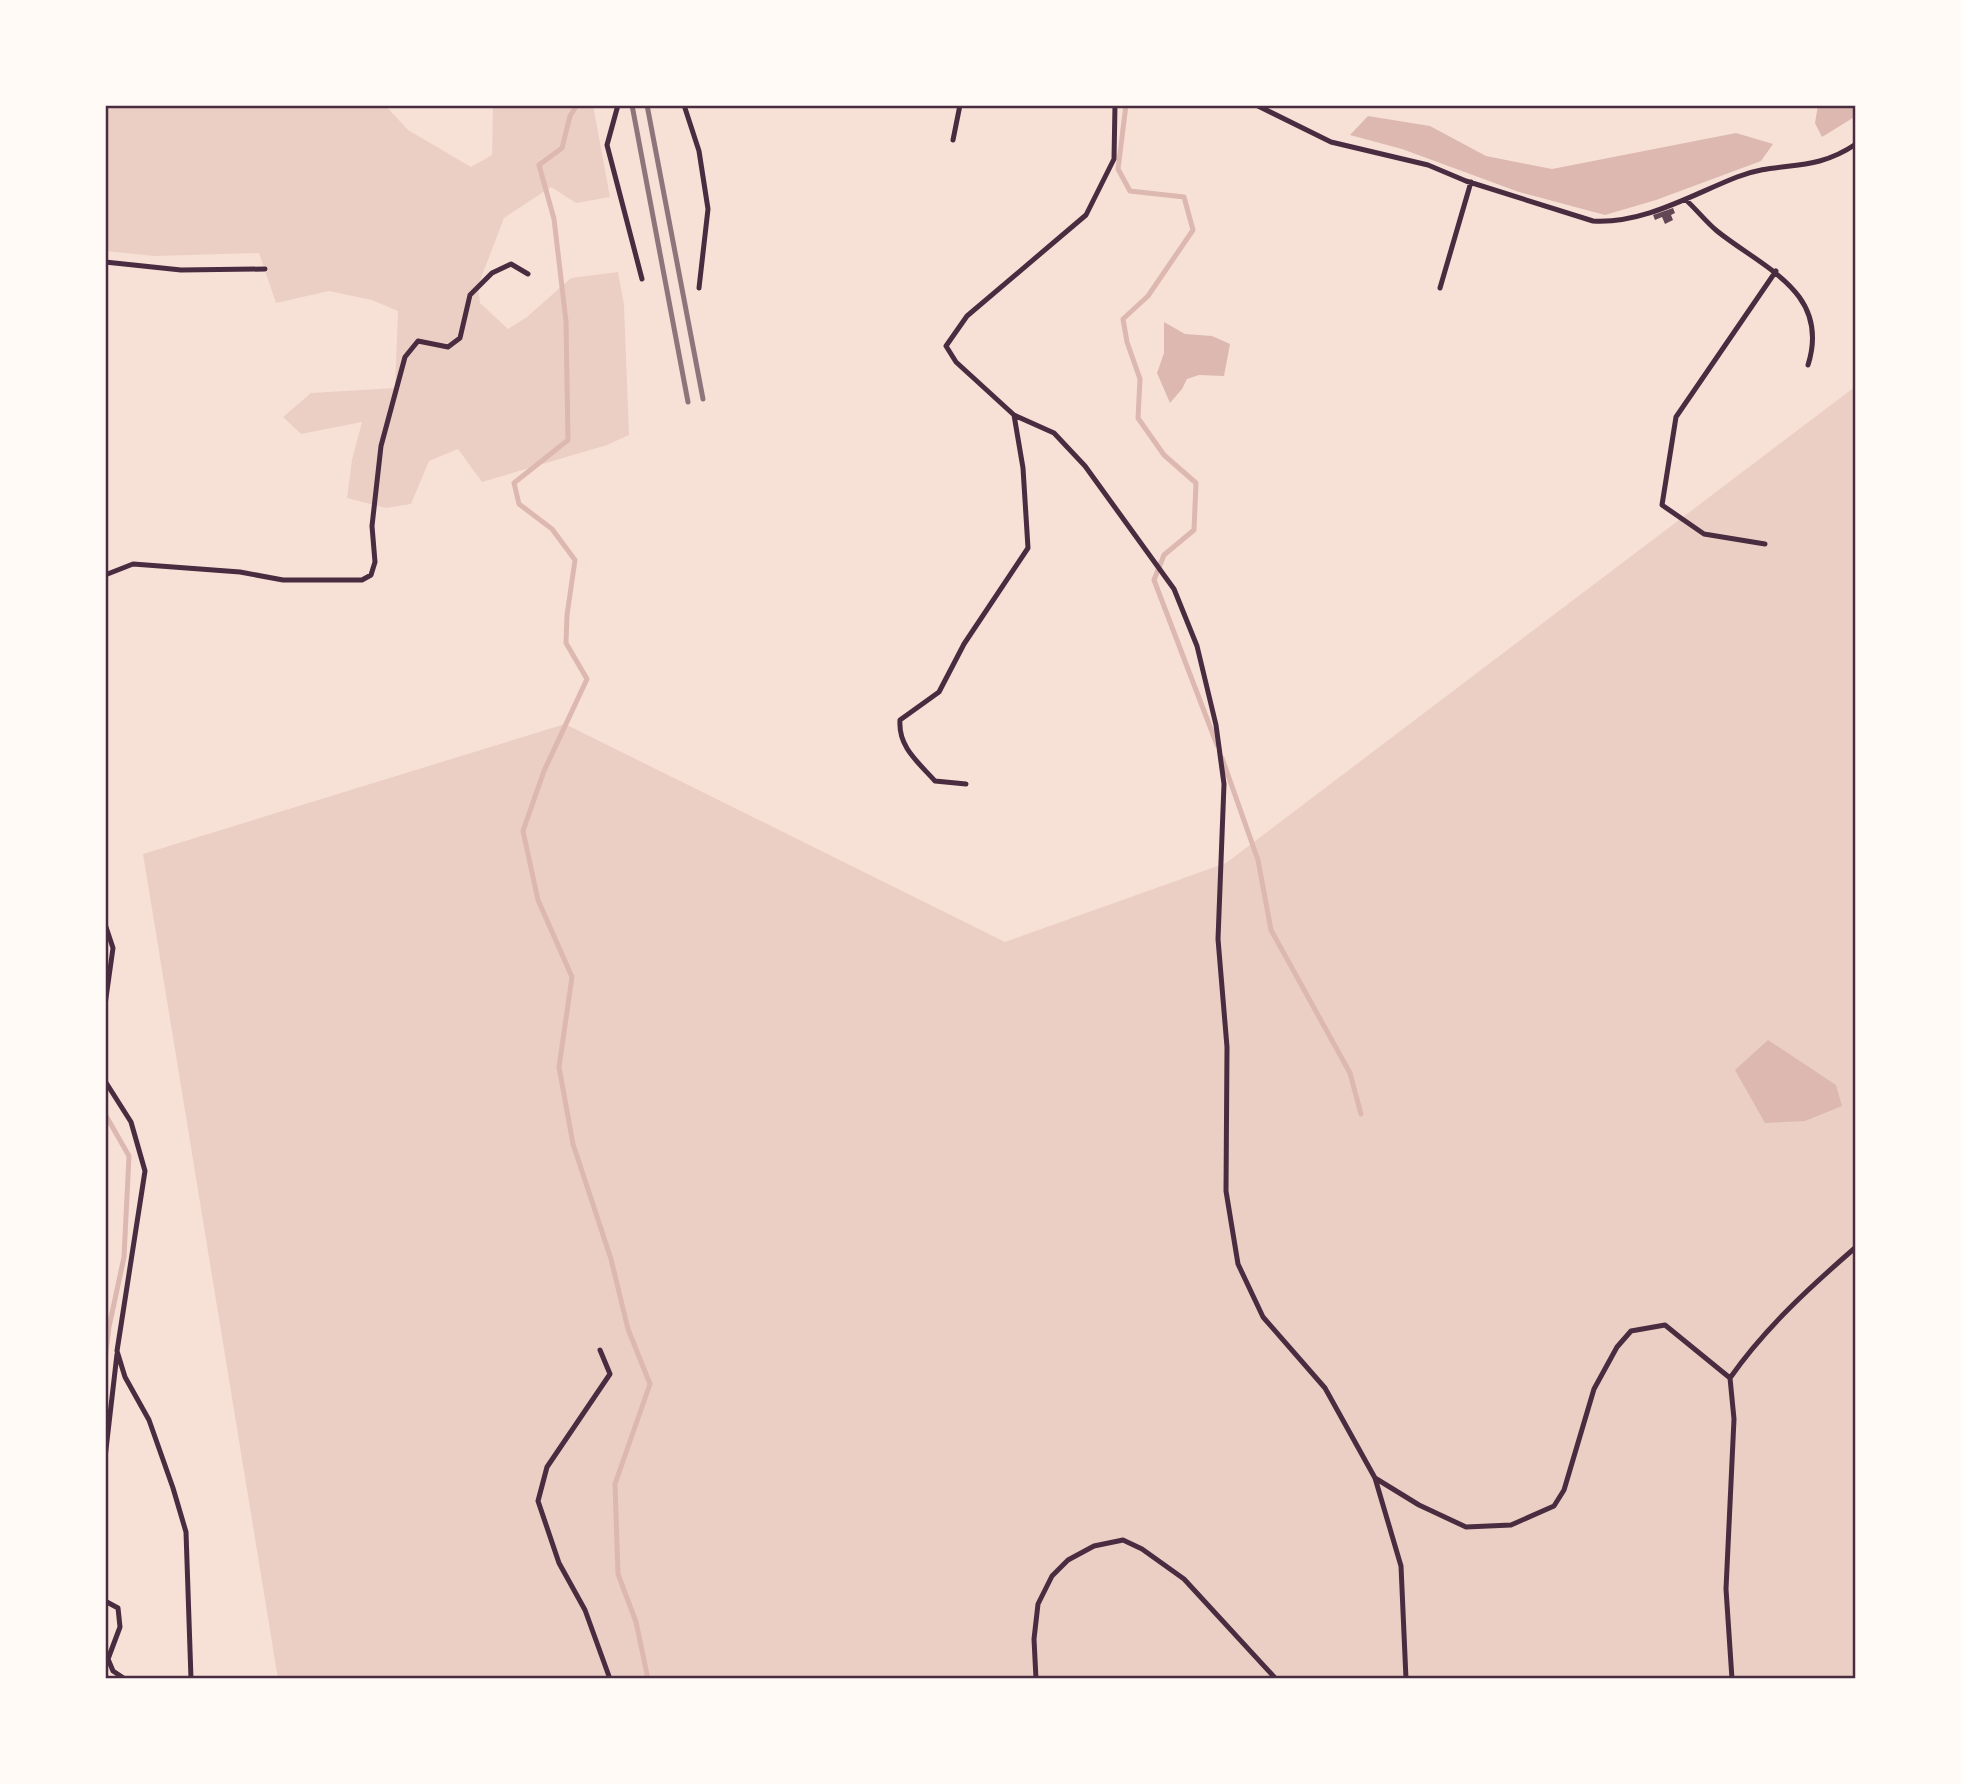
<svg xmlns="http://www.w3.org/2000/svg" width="1961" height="1784" font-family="'Public Sans',sans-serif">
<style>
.green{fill:#ebcfc5}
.water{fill:#dcb8b0}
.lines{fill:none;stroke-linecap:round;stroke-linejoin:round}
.stream{stroke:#dcb8b0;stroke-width:5}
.building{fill:#644757}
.service{stroke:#4a2c40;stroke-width:5}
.rail{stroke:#8f747c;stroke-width:5}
.neatline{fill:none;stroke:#4a2c40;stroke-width:2.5}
</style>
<rect width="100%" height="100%" fill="#f7e1d7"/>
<path class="green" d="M105 105H385L408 130 471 167 492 155 493 105H593L610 197 576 203 551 187 504 218 478 286 480 303 508 329 527 317 571 278 618 272 624 305 629 435 607 445 482 482 458 449 429 461 411 504 386 508 347 498 352 460 362 422 301 434 283 417 311 393 395 388 398 311 372 300 329 291 276 303 259 253 154 256 105 251Z
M1856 386V1679H278L143 854 565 724 1005 942 1226 863Z"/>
<path class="water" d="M1818 105H1856V116L1822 137 1815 123Z
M1368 116 1430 126 1486 156 1552 169 1736 133 1773 144 1761 161 1656 200 1605 215 1519 192 1402 149 1350 135Z
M1164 322 1185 334 1212 336 1230 344 1224 376 1199 375 1187 379 1182 389 1170 403 1157 373 1164 353Z
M1768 1040 1836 1085 1842 1106 1805 1121 1765 1123 1735 1070Z"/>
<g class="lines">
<path class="stream" d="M577 105 570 116 562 148 539 165 554 219 566 321 568 440 514 483 519 504 552 529 575 560 567 615 566 643 587 679 544 771 523 831 538 900 572 977 559 1067 573 1144 611 1259 628 1329 650 1384 615 1484 618 1574 636 1622 648 1679
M1126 105 1118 169 1130 191 1184 197 1193 230 1148 296 1123 319 1127 342 1140 379 1138 418 1164 455 1196 483 1194 530 1164 555 1154 580 1217 745
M1222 758 1258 860 1271 930 1350 1073 1361 1114
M105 1114 129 1156 124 1257 109 1327 105 1360"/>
</g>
<path class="building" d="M1673 208 1675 213 1671 215 1673 220 1665 224 1662 217 1655 220 1653 215Z"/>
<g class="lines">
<path class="service" d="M618 105 607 145 642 279
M684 105 699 151 708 209 699 288
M1256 105 1331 142 1428 165 1466 181 1593 221C1644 224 1691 195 1737 177 1780 160 1812 174 1856 144
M953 140 960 105
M1686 200C1697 210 1706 222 1717 231 1763 268 1831 292 1808 365
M105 262 181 270 265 269
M1440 288 1471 182
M1014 415 1054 433 1085 466 1174 589 1197 646 1216 725 1224 784 1218 939 1227 1047 1226 1191 1238 1264 1263 1317 1325 1388 1375 1478 1401 1566 1406 1679
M1765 544 1704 534 1662 505 1676 417 1776 271
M105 575 133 564 240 572 283 580H362L371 575 375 562 372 526 381 446 405 357 418 341 448 347 460 338 470 295 492 273 511 264 528 274
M966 784 935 781C918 762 898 747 900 720L939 692 964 644 1028 548 1023 468 1014 415 956 362 946 346 967 316 1086 215 1114 159 1115 105
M105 924 113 948 105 1005
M105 1081 131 1122 145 1171 117 1351 125 1377 149 1420 173 1488 186 1532 191 1679
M600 1350 610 1374 547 1467 538 1501 559 1563 585 1610 610 1679
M1730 1378C1765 1328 1810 1287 1856 1247
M105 1458 117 1354
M1375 1478 1419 1505 1466 1527 1511 1525 1554 1506 1564 1490 1594 1389 1617 1347 1631 1331 1665 1325 1730 1378 1734 1419 1726 1589 1732 1679
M105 1601 118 1608 120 1627 108 1659 113 1671 125 1679
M1036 1679 1034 1639 1038 1604 1052 1576 1068 1560 1094 1546 1123 1540 1142 1549 1184 1579 1276 1679"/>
<path class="rail" d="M632 105 688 402
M647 105 703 399"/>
</g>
<rect width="1961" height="1784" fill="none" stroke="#fffaf5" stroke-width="214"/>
<rect x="107" y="107" width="1747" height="1570" class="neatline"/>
</svg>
